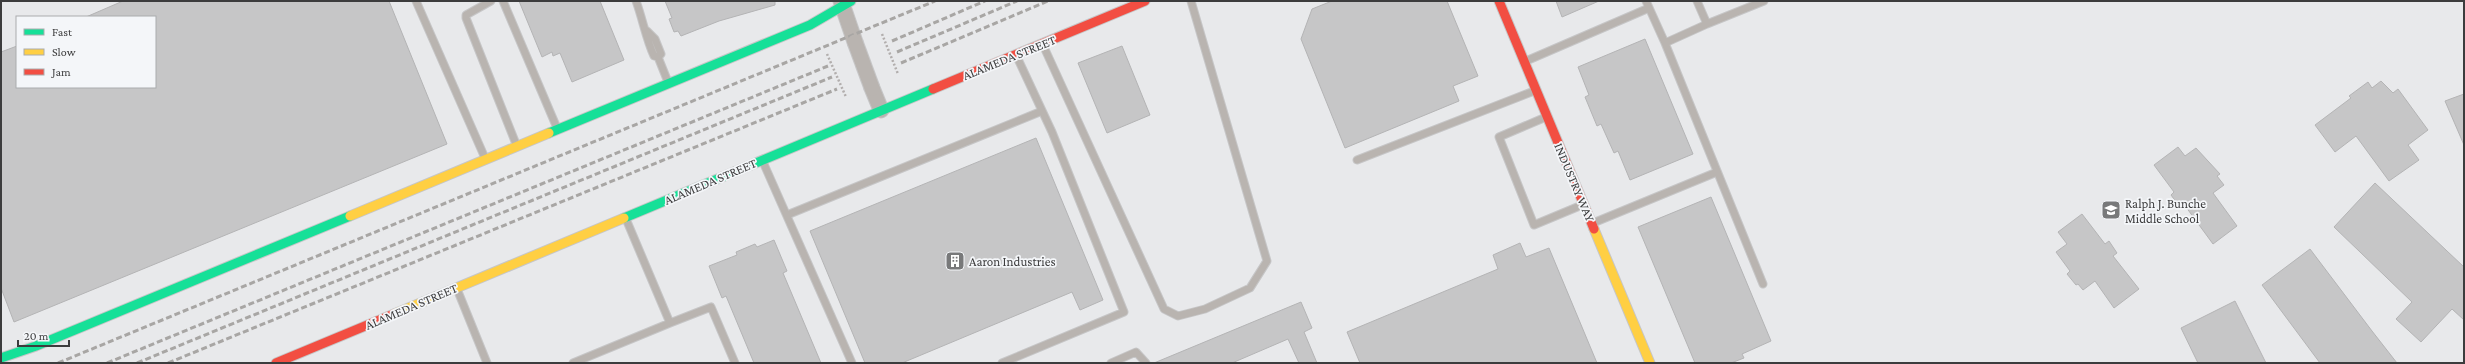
<svg xmlns="http://www.w3.org/2000/svg" width="2465" height="364" font-family="'Crimson Pro',serif">
<style>
.building{fill:#c6c6c7;stroke:#b4b4b5}
.lines{fill:none;stroke-linecap:round;stroke-linejoin:round}
.lane-casing{stroke:#c6c6c7;stroke-width:9}
.street-casing{stroke:#c6c6c7;stroke-width:17}
.fast-casing{stroke:#c6c6c7;stroke-width:11}
.slow-casing{stroke:#c6c6c7;stroke-width:11}
.jam-casing{stroke:#c6c6c7;stroke-width:11}
.path{stroke:#b2aead;stroke-width:2.5;stroke-dasharray:2 2;stroke-linecap:butt}
.lane{stroke:#b9b4b0;stroke-width:7}
.street{stroke:#b9b4b0;stroke-width:15}
.fast{stroke:#16e098;stroke-width:9}
.slow{stroke:#ffcf43;stroke-width:9}
.jam{stroke:#f24e42;stroke-width:9}
.rail{stroke:#a8a6a4;stroke-width:3;stroke-dasharray:6 3;stroke-linecap:butt}
.street-bridge-casing{stroke:#c6c6c7;stroke-width:17;stroke-linecap:butt}
.street-bridge{stroke:#b9b4b0;stroke-width:15}
.labels{text-anchor:middle;stroke-width:3.5;stroke-linejoin:round;paint-order:stroke}
.street-label{font-size:13px;fill:#3c3c3d;stroke:#f4f6f9}
.poi-label{font-size:13px;fill:#3c3c3d;stroke:#f4f6f9;text-anchor:start}
</style>
<rect width="100%" height="100%" fill="#e8e9eb"/>
<path class="building" d="M123 1H389L447 144 14 322 1 288V52L17 46V87H155V17H86Z
M519 1H600L624 60 572 82 560 53 553 56 552 52 542 57Z
M665 1H775V5L719 21 681 36 678 31 674 32 669 19 672 18Z
M1332 1H1447L1478 76 1453 86 1459 101 1345 148 1301 39 1312 9Z
M1556 1H1599L1562 17Z
M1645 39 1693 154 1630 180 1618 151 1614 153 1601 124 1597 126 1585 97 1589 95 1578 67Z
M1122 46 1150 115 1107 133 1078 63Z
M2381 81 2393 93 2398 89 2428 130 2408 145 2419 160 2389 181 2356 136 2335 152 2315 125 2351 98 2349 96 2368 82 2372 88Z
M2464 94V145L2445 101Z
M1036 138 1103 300 1080 310 1072 292 902 363H865L810 231Z
M2178 147 2185 156 2196 148 2220 174 2217 176 2224 185 2213 193 2237 226 2213 244 2183 203 2179 206 2171 195 2174 192 2154 165Z
M2375 183 2464 267V320L2452 309 2421 342 2396 319 2412 302 2334 227Z
M1711 197 1771 341 1742 354 1744 358 1731 363H1695L1638 227Z
M2082 214 2105 244 2109 241 2117 253 2113 256 2139 289 2114 308 2095 281 2083 290 2078 284 2076 285 2067 274 2070 271 2056 252 2067 244 2058 232Z
M774 240 787 271 783 273 821 363H754L726 296 722 298 709 266 737 255 736 252 755 244 757 247Z
M1520 243 1526 257 1549 248 1597 363H1360L1347 332 1498 269 1493 255Z
M2310 249 2372 331 2397 363H2320L2262 285Z
M2235 301 2266 363H2198L2181 328Z
M1301 302 1312 328 1304 332 1317 363H1299L1288 339 1232 363H1154Z"/>
<g class="lines">
<g class="lane-casing">
<path id="lane" d="M416 1 485 158
M491 1 466 15V18L516 144
M503 1 557 128
M636 1C643 20 646 39 654 56L658 57 668 82
M1646 1 1665 43 1707 24 1697 1
M1707 24 1764 1
M647 31 655 39 661 54 658 57
M1665 43 1763 284
M1043 45 1164 309 1178 316 1205 309 1250 288 1267 261 1191 1
M1526 61 1649 8
M1546 117 1499 137 1534 225 1582 205
M1357 160 1534 91
M763 162 852 363
M787 215 1042 111
M1593 223 1717 172
M457 289 487 363
M670 323 711 307 735 363
M573 363 670 323 626 219
M1002 363 1124 312 1052 132 1017 57
M1111 363 1136 352 1146 363"/>
</g>
<g class="street-casing">
<path id="street" d="M841 1 855 42
M872 88 881 110"/>
</g>
<g class="fast-casing">
<path id="fast" d="M549 133 810 25 851 1
M624 218 933 89
M1 358 36 346 350 216"/>
</g>
<g class="slow-casing">
<path id="slow" d="M350 216 549 133
M1594 229 1650 363
M394 314 624 218"/>
</g>
<g class="jam-casing">
<path id="jam" d="M1499 1 1594 229
M933 89 1145 1
M276 363 394 314"/>
</g>
<path class="path" d="M882 34 898 74
M827 54 846 97"/>
<use href="#lane" class="lane"/>
<use href="#street" class="street"/>
<use href="#fast" class="fast"/>
<use href="#slow" class="slow"/>
<use href="#jam" class="jam"/>
<path class="rail" d="M892 41 985 1
M897 52 1017 1
M901 63 1048 1
M58 363 935 1
M107 363 828 66
M137 363 832 77
M168 363 837 89"/>
<g class="street-bridge-casing">
<path id="street-bridge" d="M855 42 872 88"/>
</g>
<use href="#street-bridge" class="street-bridge"/>
</g>
<defs>
<g id="school-square" transform="scale(1)"><rect x="-9" y="-9" width="18" height="18" rx="4" fill="#78797a" stroke="#f4f6f9"/><path d="M0-5L7-2L0 1L-7-2ZM-4 1L0 2.5L4 1V4Q0 6-4 4Z" fill="#fff"/></g>
<g id="building-square" transform="scale(1)"><rect x="-9" y="-9" width="18" height="18" rx="4" fill="#78797a" stroke="#f4f6f9"/><path d="M-4-6H4V6H1V3H-1V6H-4ZM-2.5-4.3h1.7v1.8h-1.7ZM.8-4.3h1.7v1.8H.8ZM-2.5-1h1.7V.8h-1.7ZM.8-1h1.7V.8H.8Z" fill="#fff"/></g>
</defs>
<g fill-rule="evenodd">
<use href="#school-square" x="2111" y="210"/>
<use href="#building-square" x="955" y="261"/>
</g>
<g class="labels">
<g class="street-label">
<text transform="translate(1009 57) rotate(-22)" y="5">ALAMEDA STREET</text>
<text transform="translate(710 181) rotate(-23)" y="5">ALAMEDA STREET</text>
<text transform="translate(1575 182) rotate(67)" y="5">INDUSTRY WAY</text>
<text transform="translate(411 306) rotate(-23)" y="5">ALAMEDA STREET</text>
</g>
<g class="poi-label">
<text x="2125" y="208">Ralph J. Bunche<tspan x="2125" dy="15">Middle School</tspan></text>
<text x="969" y="266">Aaron Industries</text>
</g>
</g>
<rect width="2465" height="364" fill="none" stroke="#3c3c3d" stroke-width="4"/>
<rect x="16" y="16" width="140" height="72" fill="#f4f6f9" stroke="#aaacae"/>
<rect x="24" y="29" width="20" height="6" fill="#16e098" stroke="#aaacae"/>
<text x="52" y="36" font-size="12" fill="#3c3c3d">Fast</text>
<rect x="24" y="49" width="20" height="6" fill="#ffcf43" stroke="#aaacae"/>
<text x="52" y="56" font-size="12" fill="#3c3c3d">Slow</text>
<rect x="24" y="69" width="20" height="6" fill="#f24e42" stroke="#aaacae"/>
<text x="52" y="76" font-size="12" fill="#3c3c3d">Jam</text>
<path d="M18 340v6h51v-6" fill="none" stroke="#3c3c3d" stroke-width="2"/>
<text x="24" y="340" font-size="12" fill="#3c3c3d" stroke="#f4f6f9" stroke-width="3" paint-order="stroke">20 m</text>
</svg>
